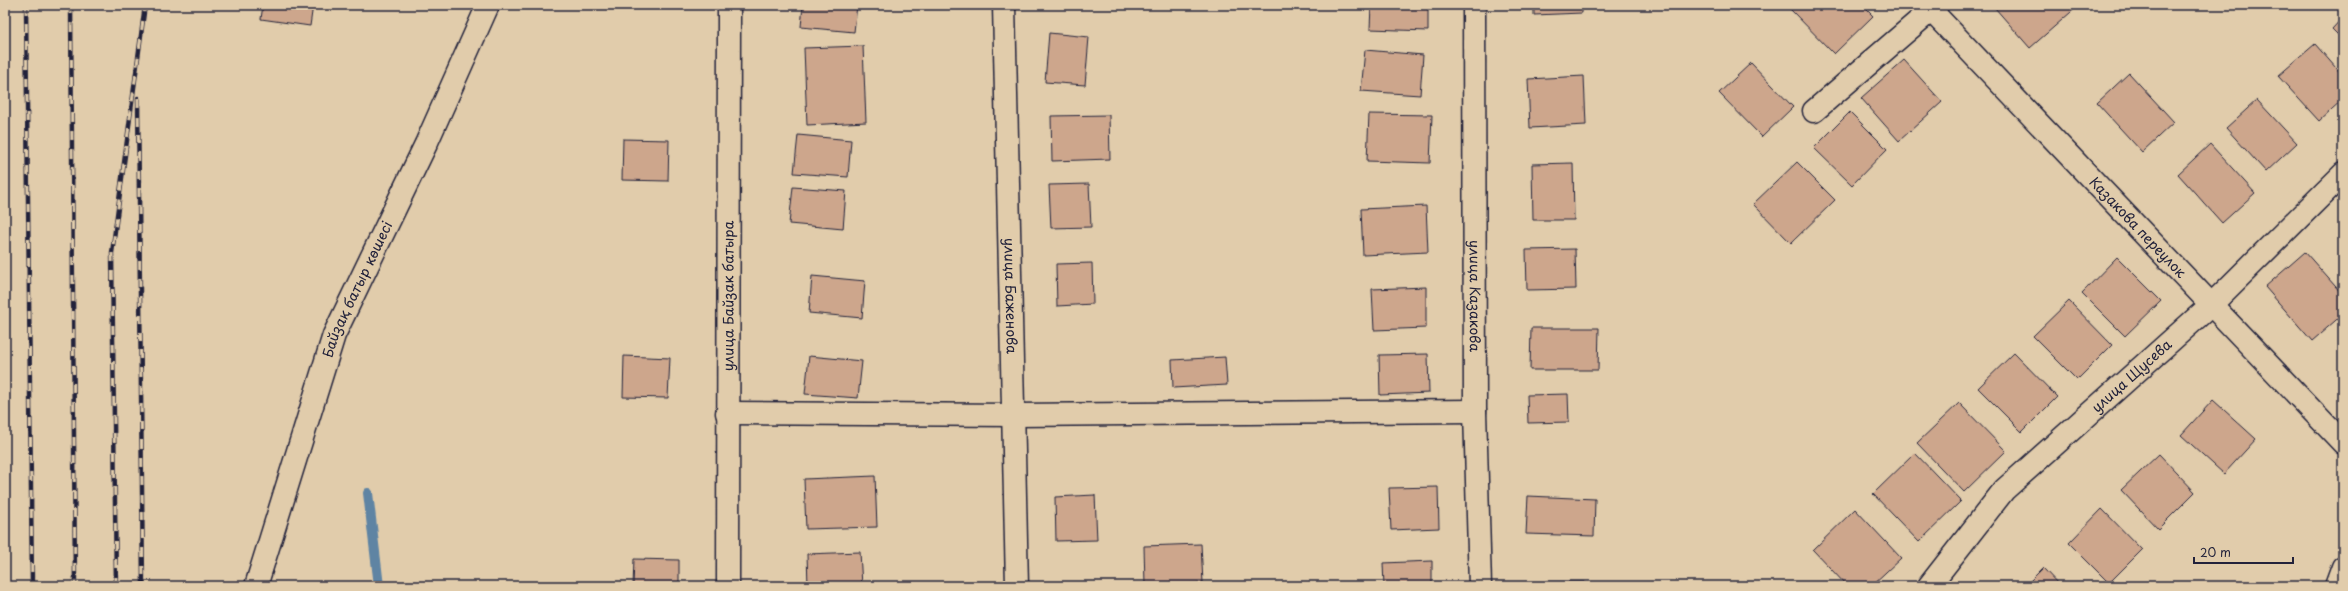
<svg xmlns="http://www.w3.org/2000/svg" width="2348" height="591" font-family="'Playpen Sans',sans-serif">
<style>
.lines{fill:none;stroke-linecap:round;stroke-linejoin:round}
.stream{stroke:#5f84a3;stroke-width:10}
.building{fill:#cda68c;stroke:#22223b}
.street-casing{stroke:#22223b;stroke-width:25}
.secondary-casing{stroke:#22223b;stroke-width:25}
.street{stroke:#e1ccab;stroke-width:22}
.secondary{stroke:#e1ccab;stroke-width:22}
.rail-casing{stroke:#22223b;stroke-width:4.5}
.rail{stroke:#e1ccab;stroke-width:3;stroke-dasharray:9;stroke-linecap:butt}
.labels{text-anchor:middle;stroke-width:3;stroke-linejoin:round;paint-order:stroke}
.street-label{font-size:14px;fill:#22223b;stroke:#e1ccab}
</style>
<rect width="100%" height="100%" fill="#e1ccab"/>
<filter id="ink" filterUnits="userSpaceOnUse"><feTurbulence type="fractalNoise" baseFrequency=".025" numOctaves="2"/><feDisplacementMap in="SourceGraphic" scale="8" xChannelSelector="R" yChannelSelector="G"/><feConvolveMatrix kernelMatrix="1 2 1 2 8 2 1 2 1" color-interpolation-filters="sRGB"/></filter>
<g filter="url(#ink)">
<g class="lines">
<path class="stream" d="M368 493 379 586"/>
</g>
<path class="building" d="M263 5H313L310 26 261 19Z
M803 5H857L854 32 801 27Z
M1055 5H1105V6H1055Z
M1371 5H1428V31L1370 29Z
M1534 5H1582V13L1534 15Z
M1794 5H1862L1873 16 1834 54 1790 9Z
M1998 5H2079L2030 48 1995 8Z
M2343 17V40L2332 29Z
M1049 33 1089 37 1085 85 1045 82Z
M2315 44 2343 76V99L2319 121 2278 76Z
M863 46 866 122 807 125 804 48Z
M1365 50 1423 55 1420 95 1361 91Z
M1904 60 1942 102 1899 141 1861 98Z
M1751 63 1793 107 1762 137 1719 93Z
M2129 73 2174 122 2142 152 2097 103Z
M1584 76 1586 125 1530 128 1528 79Z
M2257 100 2297 143 2266 172 2226 128Z
M1850 112 1887 149 1852 185 1814 148Z
M1369 114 1432 115 1430 163 1367 161Z
M1109 115 1110 159 1052 161 1051 116Z
M798 135 851 140 848 177 794 173Z
M623 139 669 140 668 181 622 180Z
M2210 144 2255 193 2222 223 2178 174Z
M1797 162 1835 200 1791 243 1753 204Z
M1573 163 1574 220H1533L1532 164Z
M1089 184 1091 227 1051 228 1049 185Z
M793 187 846 191 843 229 789 224Z
M1426 206 1428 252 1363 255 1361 209Z
M1575 249 1576 289 1527 290 1526 250Z
M2305 252 2343 295V314L2312 341 2265 287Z
M2117 257 2161 301 2125 336 2082 293Z
M1092 263 1093 304 1057 306 1056 264Z
M812 276 865 281 862 318 809 313Z
M1426 287V328L1374 330 1372 289Z
M2069 301 2112 345 2077 380 2033 336Z
M1531 328H1599L1598 370H1530Z
M2014 353 2057 397 2022 432 1978 388Z
M1428 354 1429 393 1380 395 1379 355Z
M624 356 670 358 668 398 623 397Z
M809 356 862 361 858 398 805 394Z
M1225 357 1227 385 1173 388 1172 360Z
M1568 394 1569 422 1528 423 1527 395Z
M2213 400 2256 439 2224 474 2181 435Z
M1959 403 2006 451 1964 492 1917 443Z
M1915 453 1961 501 1919 542 1873 494Z
M2159 454 2195 492 2158 529 2121 490Z
M875 476 877 527 806 529 804 479Z
M1438 487 1439 528 1391 530 1389 488Z
M1095 495 1097 540 1056 541 1055 497Z
M1528 496 1595 499 1594 536 1526 534Z
M1855 509 1901 558 1871 586H1847L1813 550Z
M2102 509 2142 550 2109 583 2069 543Z
M1201 544 1203 583 1145 585 1144 546Z
M860 552 862 586H808L807 554Z
M634 559 679 560V586H633Z
M1432 561V586H1384L1383 563Z
M2043 568 2060 586H2025Z
M1529 582H1585V586H1529Z"/>
<g class="lines">
<g class="street-casing">
<g id="street">
<path id="s1" d="M1004 5 1017 586"/>
<path id="s2" d="M1474 5 1475 411 1480 586"/>
<path id="s3" d="M1926 5 2343 443"/>
<path d="M1814 111 1937 5"/>
<path d="M727 413 1015 415 1475 411"/>
<path id="s4" d="M728 586 729 5"/>
<path id="s5" d="M1929 586 2004 490 2211 305 2343 174"/>
<path d="M2336 586 2343 567"/>
</g>
</g>
<g class="secondary-casing">
<g id="secondary">
<path id="s6" d="M256 586 334 335 426 144 488 5"/>
</g>
</g>
<use href="#street" class="street"/>
<use href="#secondary" class="secondary"/>
<g class="rail-casing">
<path id="rail" d="M26 5 32 586
M71 5 75 586
M138 98 143 586
M116 586 112 253 145 5"/>
</g>
<use href="#rail" class="rail"/>
</g>
</g>
<g class="labels">
<g class="street-label">
<text dy="5" stroke="none"><textPath href="#s3" startOffset="307">Казакова переулок</textPath></text>
<text dy="5" stroke="none"><textPath href="#s6" startOffset="314">Байзақ батыр көшесі</textPath></text>
<text dy="5" stroke="none"><textPath href="#s1" startOffset="291">улица Баженова</textPath></text>
<text dy="5" stroke="none"><textPath href="#s4" startOffset="290">улица Байзак батыра</textPath></text>
<text dy="5" stroke="none"><textPath href="#s2" startOffset="291">улица Казакова</textPath></text>
<text dy="5" stroke="none"><textPath href="#s5" startOffset="293">улица Щусева</textPath></text>
</g>
</g>
<rect width="2348" height="591" fill="none" stroke="#e1ccab" stroke-width="20"/>
<rect x="10" y="10" width="2328" height="571" fill="none" stroke="#22223b" stroke-width="1.5" filter="url(#ink)"/>
<path d="M2194 557v6h99v-6" fill="none" stroke="#22223b" stroke-width="2"/>
<text x="2200" y="557" font-size="12" fill="#22223b" stroke="#e1ccab" stroke-width="3" paint-order="stroke">20 m</text>
</svg>
